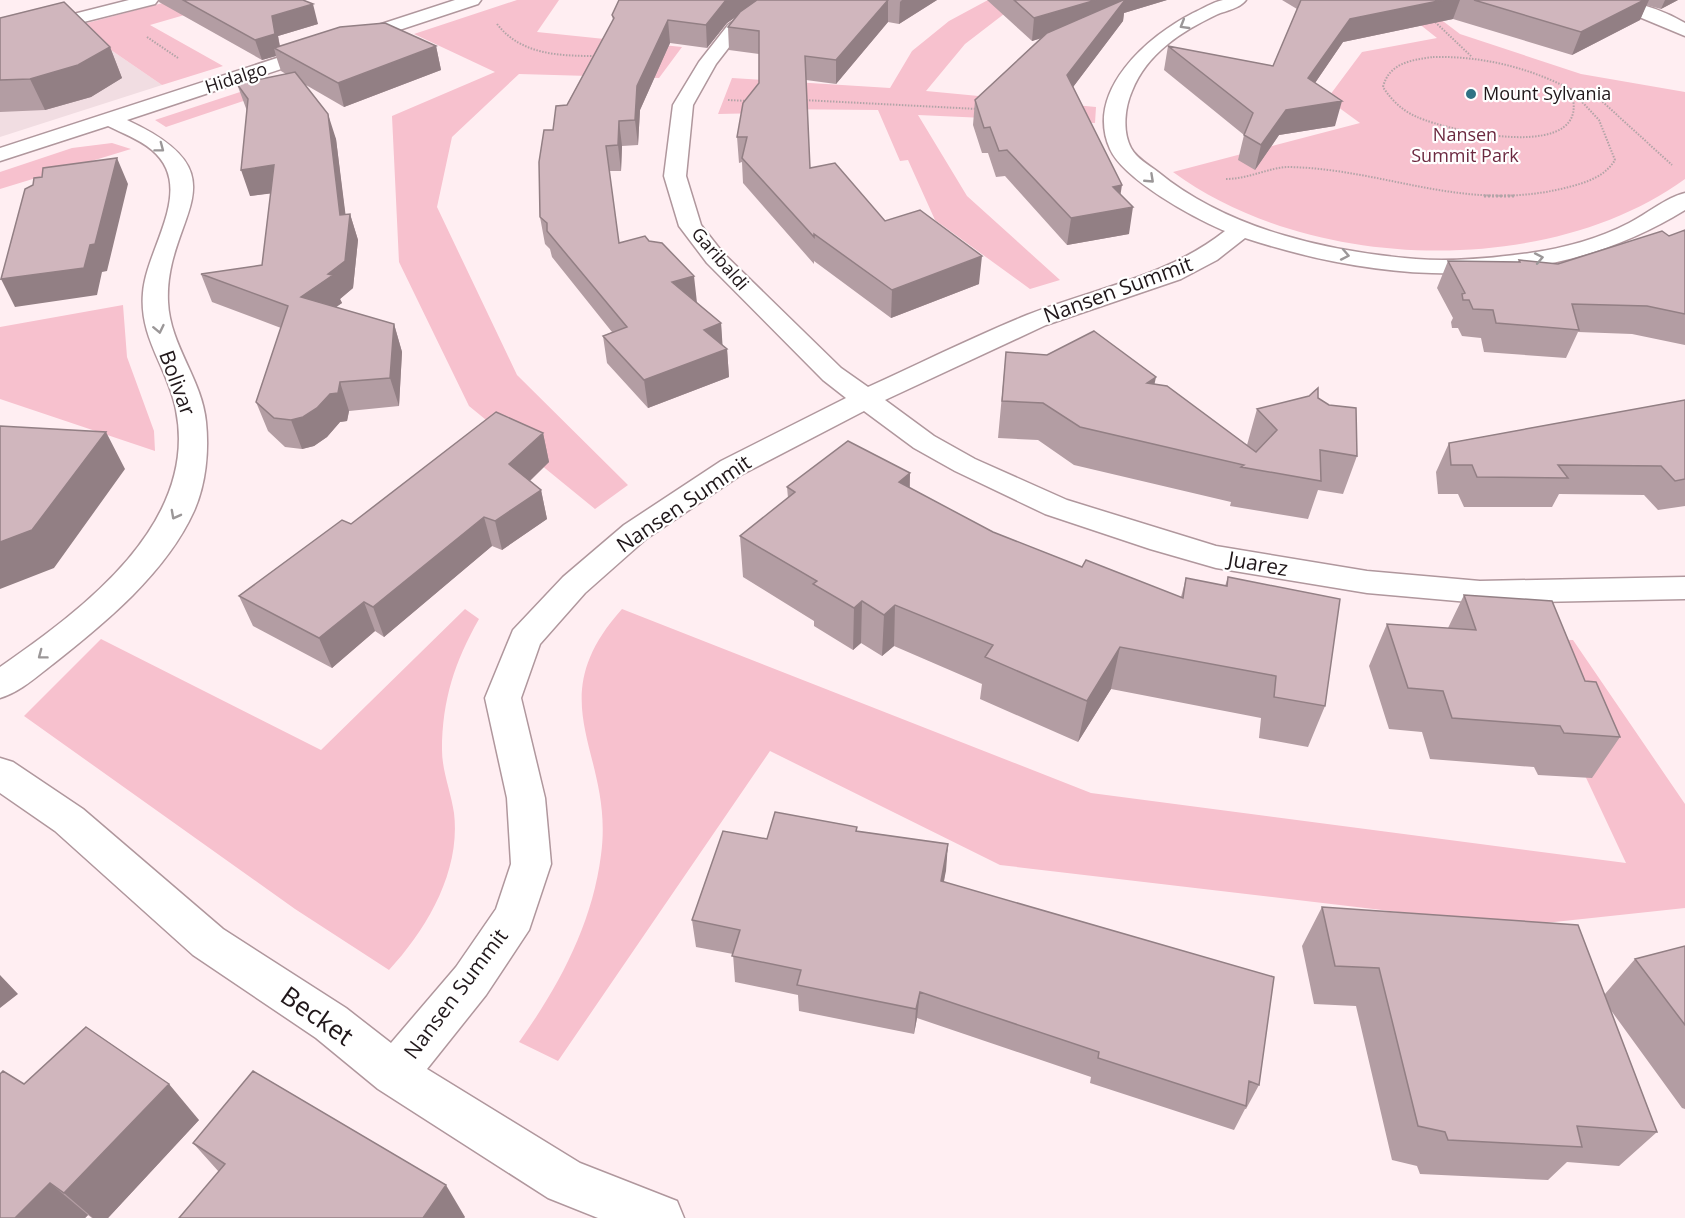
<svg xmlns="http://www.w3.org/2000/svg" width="1685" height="1218" font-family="'Open Sans',sans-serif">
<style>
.built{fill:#f1dde2}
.green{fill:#f7c1ce}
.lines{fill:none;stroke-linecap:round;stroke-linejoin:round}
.street-casing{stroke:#b0979d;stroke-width:3}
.path-far1{stroke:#b2a4a7;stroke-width:2;stroke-dasharray:1.5 1.5;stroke-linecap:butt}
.path{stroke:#b2a4a7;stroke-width:3;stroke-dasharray:2 2;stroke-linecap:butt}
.street{fill:#fff;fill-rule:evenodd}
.wall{fill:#b39da3}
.shaded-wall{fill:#927f84}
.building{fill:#d0b6bd;stroke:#927f84;stroke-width:1.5}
.oneway{stroke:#9b9798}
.poi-dot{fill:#307284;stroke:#fff;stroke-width:2}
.labels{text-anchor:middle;stroke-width:4.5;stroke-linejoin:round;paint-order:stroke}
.far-street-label{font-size:18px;fill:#20171a;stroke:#fff}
.far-poi-label{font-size:18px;fill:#20171a;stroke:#fff;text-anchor:start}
.far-park-label{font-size:18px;fill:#6c2940;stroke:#fff}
.street-label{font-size:21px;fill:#20171a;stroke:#fff}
.near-street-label{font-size:26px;fill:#20171a;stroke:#fff}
</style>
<rect width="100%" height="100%" fill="#ffeef2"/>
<path class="built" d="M76 26 162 85 0 137V45Z"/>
<path class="green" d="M174 0H236L150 25 223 66 162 85 76 26Z
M517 0H559L537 32 682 47 659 78 519 74 452 137 437 207 517 375 628 485 595 509 469 406 399 262 392 116 495 72 414 34Z
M988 0 1017 4 965 44 926 91 1096 107 1095 123 918 115 967 196 1060 280 1030 289 935 220 908 160 900 161 878 110 768 109V113L718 114 732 78 890 88 912 51 949 21Z
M1389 0H1415L1460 34 1581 74 1685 92V179C1547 279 1309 272 1173 172L1360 123 1327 99 1362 52 1437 38Z
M304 71 315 77 166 127 155 120Z
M112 143 131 149 0 189V172L72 148Z
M123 305 127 357 154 431 155 451 0 399V327Z
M465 609 479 619C455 661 442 700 442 750 442 771 451 792 454 813 461 871 427 929 389 970L295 909 24 716 101 639 321 750Z
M622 609 1091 793 1626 863 1521 639 1573 640 1685 804V908L1517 926 1000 865 770 751 558 1061 519 1042C559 986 592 925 601 855 615 752 537 704 622 609Z"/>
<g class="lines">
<g class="street-casing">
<path id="street" d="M129 0H158L155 4 40 33 31 28 34 24Z
M455 0H481L478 4 127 120C249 176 164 216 168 302 170 346 202 379 206 422 209 451 206 484 194 511 166 573 105 623 53 664 36 677 20 692 0 698V667C82 610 199 524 176 410 168 368 139 338 143 293 146 248 197 188 152 150 139 139 122 133 108 126L0 161V148Z
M764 0H786L740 33 716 64 693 105 686 176 701 225 723 253 841 368 868 387C921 363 973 337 1027 315 1095 288 1167 277 1225 231 1194 218 1124 180 1110 149 1084 91 1148 36 1193 13 1202 9 1213 2 1223 0 1230 0 1238 0 1246 0 1240 8 1226 11 1218 14 1182 31 1147 53 1132 91 1125 107 1122 131 1131 148 1136 158 1149 165 1158 172 1227 229 1328 252 1416 259 1454 262 1493 258 1530 253 1564 248 1598 239 1629 223 1647 214 1665 198 1685 193V210C1550 293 1391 286 1245 238L1217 260 1181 279 1046 325 885 400 934 436 975 459 1067 500 1216 546 1367 571 1480 581 1685 577V599L1480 603 1367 593 1216 568 1150 549 1045 514 955 471 914 448 864 411 741 475 646 539 585 593 540 644 521 698 545 798 551 864 529 930 486 995 427 1069 580 1163 677 1201 684 1218H598L548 1198 378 1089 316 1038 193 955 55 831 0 793V758L13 762 83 809 223 929 346 1008 391 1043 456 967 496 909 511 864 507 798 485 698 513 630 563 577 624 525 721 461 846 398 823 380 707 263 679 226 664 176 673 105 699 62 728 25Z
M1605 0C1634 0 1661 9 1685 23V36L1608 4Z"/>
</g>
<path class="path-far1" d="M1433 20 1472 57
M497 24C521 55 560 56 596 56
M147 37 178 58
M1433 57C1482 56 1527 67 1570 89 1599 165 1451 132 1417 117 1403 111 1391 100 1383 87 1389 63 1411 60 1433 57Z
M1570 89 1594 94 1672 165
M728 100 748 101
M803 100 978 109
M1226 179C1249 179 1270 167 1289 167 1386 169 1463 213 1565 188 1584 183 1604 178 1615 160L1599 120 1570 89"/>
<path class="path" d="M1484 196H1516"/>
<use href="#street" class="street"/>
</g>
<path class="wall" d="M159 0H303L318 24 278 36 280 46H436L441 70 344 107 306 85 336 139 345 214H350L358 240 353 288 340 299 342 303 335 307 394 324 402 352 399 406 349 411 347 421 340 422 327 437 314 446 302 449 285 447 268 431 256 402 281 328 212 302 201 274 262 265 271 193 250 196 247 111 237 84 286 74 281 71 276 56 262 60 159 2Z
M619 0H937L899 24 888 22 836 84 806 80 810 168 885 221 979 284 891 318 814 261V264L743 183 742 162 739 163 737 137 759 83V54L729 50 728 27 737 16 727 23 707 48 670 43 640 110 638 145 622 146 621 171H609L619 243 697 303 721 323 722 345 727 349 729 377 648 408 607 363 603 336 612 332 552 257 550 249 545 244 540 217 553 130 613 20 612 15Z
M987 0H1167L1124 13 1123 21 1073 87 1120 194 1129 234 1067 245 1005 176 996 177 988 153H982L973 125 975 100 1041 38 1032 41Z
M1282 0H1678L1661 9 1646 5 1640 20 1572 55 1453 19 1343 42 1315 83 1335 126 1279 135 1255 170 1238 160 1244 135 1164 70 1168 46 1273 66 1297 9Z
M0 18 110 47 122 78 91 97 45 110 0 112Z
M1685 230V345L1632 334 1578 332 1566 358 1484 352 1481 338 1462 336 1458 328H1452L1451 322 1453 318 1437 288 1448 261 1518 262 1519 260 1558 264 1669 236Z
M1006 352 1155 384 1247 445 1257 409 1318 398 1357 456 1343 494 1318 490 1308 519 1230 506 1231 502 1074 465 1038 440 998 438Z
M1685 400V506L1658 510 1644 495 1559 494 1552 507H1464L1458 494H1438L1436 472 1449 443Z
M543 433 549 462 530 481 541 490 547 519 502 550 492 546 384 637 375 631 332 668 253 626 239 596 351 524Z
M910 473V488L993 532 1082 567 1181 597 1186 578 1225 586 1228 577 1325 706 1308 747 1259 738 1261 718 1111 689 1078 742 980 699 982 684 894 646 882 656 861 643 853 650 814 626V621L743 577 740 536 788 498 787 487Z
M1464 595 1585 681 1620 737 1592 778 1538 775 1534 767 1430 759 1422 732 1389 729 1369 666 1387 624 1448 628Z
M857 827V831L948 844 944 882 1259 1085 1246 1109H1245L1234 1130 1090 1083 1091 1077 917 1018 914 1034 799 1011 798 995 735 982 733 954 696 947 692 920 767 839Z
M1322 907 1605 994 1635 959 1685 946V1109L1682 1108 1610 1009 1657 1132 1619 1166 1567 1162 1548 1180 1420 1174 1417 1166 1392 1160 1356 1006 1314 1004 1302 946Z
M24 1084 199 1120 108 1218H92L88 1215 85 1218H0Z
M193 1143 465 1217 464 1218H179L219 1172Z"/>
<path class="shaded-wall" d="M726 0H761L727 23 707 48 706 25Z
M888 0V22L836 84V60Z
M902 0H937L899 24 900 2Z
M1096 0H1167L1124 13 1123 21 1064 99 1067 75 1112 17 1032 41 1034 18Z
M1443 0H1460L1453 19 1343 42 1302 102 1308 78 1350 19Z
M1644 0H1649L1640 20 1572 55 1581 32Z
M1665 0H1678L1661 9Z
M313 4 318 24 278 36 281 54 280 51 274 48 276 56 262 60 255 40 272 16Z
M668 20 670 43 640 110 638 145 635 120 637 86Z
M436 46 441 70 344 107 338 83Z
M110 47 122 78 91 97 45 110 30 79Z
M1342 101 1335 126 1279 135 1255 170 1261 145 1286 110Z
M328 114 336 139 348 234 350 214 358 240 353 288 340 299 342 303 311 325 301 297 328 274 340 215Z
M619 121 622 146 621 171 618 145Z
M117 158 128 184 107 271 102 272 97 295 15 307 1 279 90 245Z
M274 165 283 192 250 196 241 170Z
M1122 185 1118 210 1133 207 1129 234 1067 245 1071 218 1113 187Z
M982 256 979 284 891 318 892 290Z
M694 276 697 303 672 282Z
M721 323 723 351 727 349 729 377 648 408 644 380 704 330Z
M394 324 402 352 399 406 390 378Z
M1156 377 1148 415 1147 383Z
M340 382 349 411 347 421 340 422 327 437 314 446 302 449 291 420Z
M106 432 125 469 54 568 0 589V542Z
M543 433 549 462 516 494 509 464Z
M910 473 908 514 899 482Z
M541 490 547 519 502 550 495 521Z
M484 517 492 546 384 637 373 607Z
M862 601 861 643 853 650 854 608Z
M364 602 375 631 332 668 319 638Z
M895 605 894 646 882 656 884 615Z
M1120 647 1111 689 1078 742 1087 701Z
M948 844 946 871 938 908 941 881Z
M0 975 18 994 0 1008Z
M920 992 917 1018 914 1034 916 1009Z
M169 1084 199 1120 108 1218H93L64 1193Z
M50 1183 88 1215 85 1218H15Z
M446 1185 465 1217 464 1218H423Z"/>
<path class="building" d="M183 0H303L313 4 272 16 275 34 255 40Z
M619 0H726L706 25 668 20 637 86 635 120 619 121 618 145 606 146 619 243 645 236 649 241 662 243 694 276 672 282 721 323 704 330 727 349 644 380 603 336 627 327 547 231V223L540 217 539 162 544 130H553L556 106 567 105 614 18 612 15Z
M757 0H888L836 60 805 56 810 168 835 163 885 221 920 210 982 256 892 290 814 234V237L742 158 747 137H737L743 103 759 83V31L728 27 740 12Z
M1014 0H1096L1034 18Z
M1123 0H1125L1067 75 1122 185 1113 187 1133 207 1071 218 1007 150 999 151 990 127 984 128 975 100 1047 33Z
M1301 0H1443L1350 19 1308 78 1342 101 1286 110 1261 145 1244 135 1253 113 1168 46 1273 66Z
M1474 0H1644L1581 32Z
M64 2 110 47 78 65 30 79 0 80V18Z
M385 23 436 46 338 83 274 48 340 27Z
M295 72 328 114 340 215 350 214 345 261 328 274 333 275 301 297 394 324 390 378 340 382 338 393 330 394 317 408 303 417 291 420 274 418 256 402 288 306 201 274 262 265 274 165 241 170 248 99 237 84Z
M117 158 95 244 90 245 84 268 1 279 25 189 33 185 34 178 42 177 43 168Z
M1685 230V314L1647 306 1572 304 1579 330 1496 323 1493 310 1473 309 1469 300H1463L1462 294 1465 293 1448 261 1520 262 1519 260 1558 264 1662 231 1669 236Z
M1094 331 1156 377 1147 383 1167 386 1256 452 1277 430 1257 409 1309 396 1318 388V398L1329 405 1356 408 1357 456 1320 450 1321 481 1241 467 1244 465 1080 427 1043 403 1002 401 1006 352 1047 355Z
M1685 400V479L1675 481 1661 466 1558 465 1568 478 1477 477 1472 465H1451L1449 443Z
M496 412 543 433 509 464 541 490 495 521 484 517 373 607 364 602 319 638 239 596 342 520 351 524Z
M0 426 106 432 32 530 0 542Z
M848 441 910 473 899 482 993 532 1082 567 1086 560 1183 598 1186 578 1227 586 1228 577 1340 599 1325 706 1274 697 1276 676 1120 647 1087 701 985 657 993 645 895 605 884 615 862 601 854 608 813 584 817 581 740 536 795 492 787 487Z
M1464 595 1552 601 1585 681 1596 682 1620 737 1564 733 1560 726 1452 718 1443 691 1408 688 1387 624 1476 630Z
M775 812 857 827 856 831 948 844 941 881 1274 977 1259 1085 1249 1081 1246 1106 1098 1058 1099 1052 920 992 916 1009 797 985 801 970 732 956 740 930 692 920 723 831 767 839Z
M1322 907 1578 925 1657 1132 1577 1126 1582 1147 1448 1140 1445 1132 1418 1126 1379 968 1335 966Z
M1685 946V1025L1635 959Z
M86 1027 169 1084 64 1193 50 1183 15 1218H0V1074L3 1071 24 1084Z
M253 1071 446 1185 423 1218H179L225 1164 193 1143Z"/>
<defs><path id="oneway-chevron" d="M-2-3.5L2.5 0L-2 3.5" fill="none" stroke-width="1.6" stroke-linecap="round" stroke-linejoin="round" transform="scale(1.5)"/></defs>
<g class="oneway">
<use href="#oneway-chevron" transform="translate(1184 25) rotate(149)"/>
<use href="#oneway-chevron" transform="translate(160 148) rotate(37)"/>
<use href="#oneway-chevron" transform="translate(1150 179) rotate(43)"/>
<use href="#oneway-chevron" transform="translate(1345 255) rotate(11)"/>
<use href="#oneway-chevron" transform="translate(1539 258) rotate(-11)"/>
<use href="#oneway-chevron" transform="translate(159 329) rotate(78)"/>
<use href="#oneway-chevron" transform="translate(175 515) rotate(118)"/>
<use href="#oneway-chevron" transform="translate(42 655) rotate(143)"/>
</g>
<circle class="poi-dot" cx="1471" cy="94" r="6"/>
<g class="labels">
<g class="far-street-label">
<text transform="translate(236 78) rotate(-18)" y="6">Hidalgo</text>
<text transform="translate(720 259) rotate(49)" y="6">Garibaldi</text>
</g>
<g class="far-poi-label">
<text x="1483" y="100">Mount Sylvania</text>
</g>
<g class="far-park-label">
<text x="1465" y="141">Nansen<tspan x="1465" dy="21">Summit Park</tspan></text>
</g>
<g class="street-label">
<text transform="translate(1118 290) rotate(-20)" y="7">Nansen Summit</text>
<text transform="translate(177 383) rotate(70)" y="7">Bolivar</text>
<text transform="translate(684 504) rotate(-34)" y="7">Nansen Summit</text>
<text transform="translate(1258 564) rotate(10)" y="7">Juarez</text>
<text transform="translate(456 994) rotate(-53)" y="7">Nansen Summit</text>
</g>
<g class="near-street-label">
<text transform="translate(317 1016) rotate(35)" y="9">Becket</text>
</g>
</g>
</svg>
